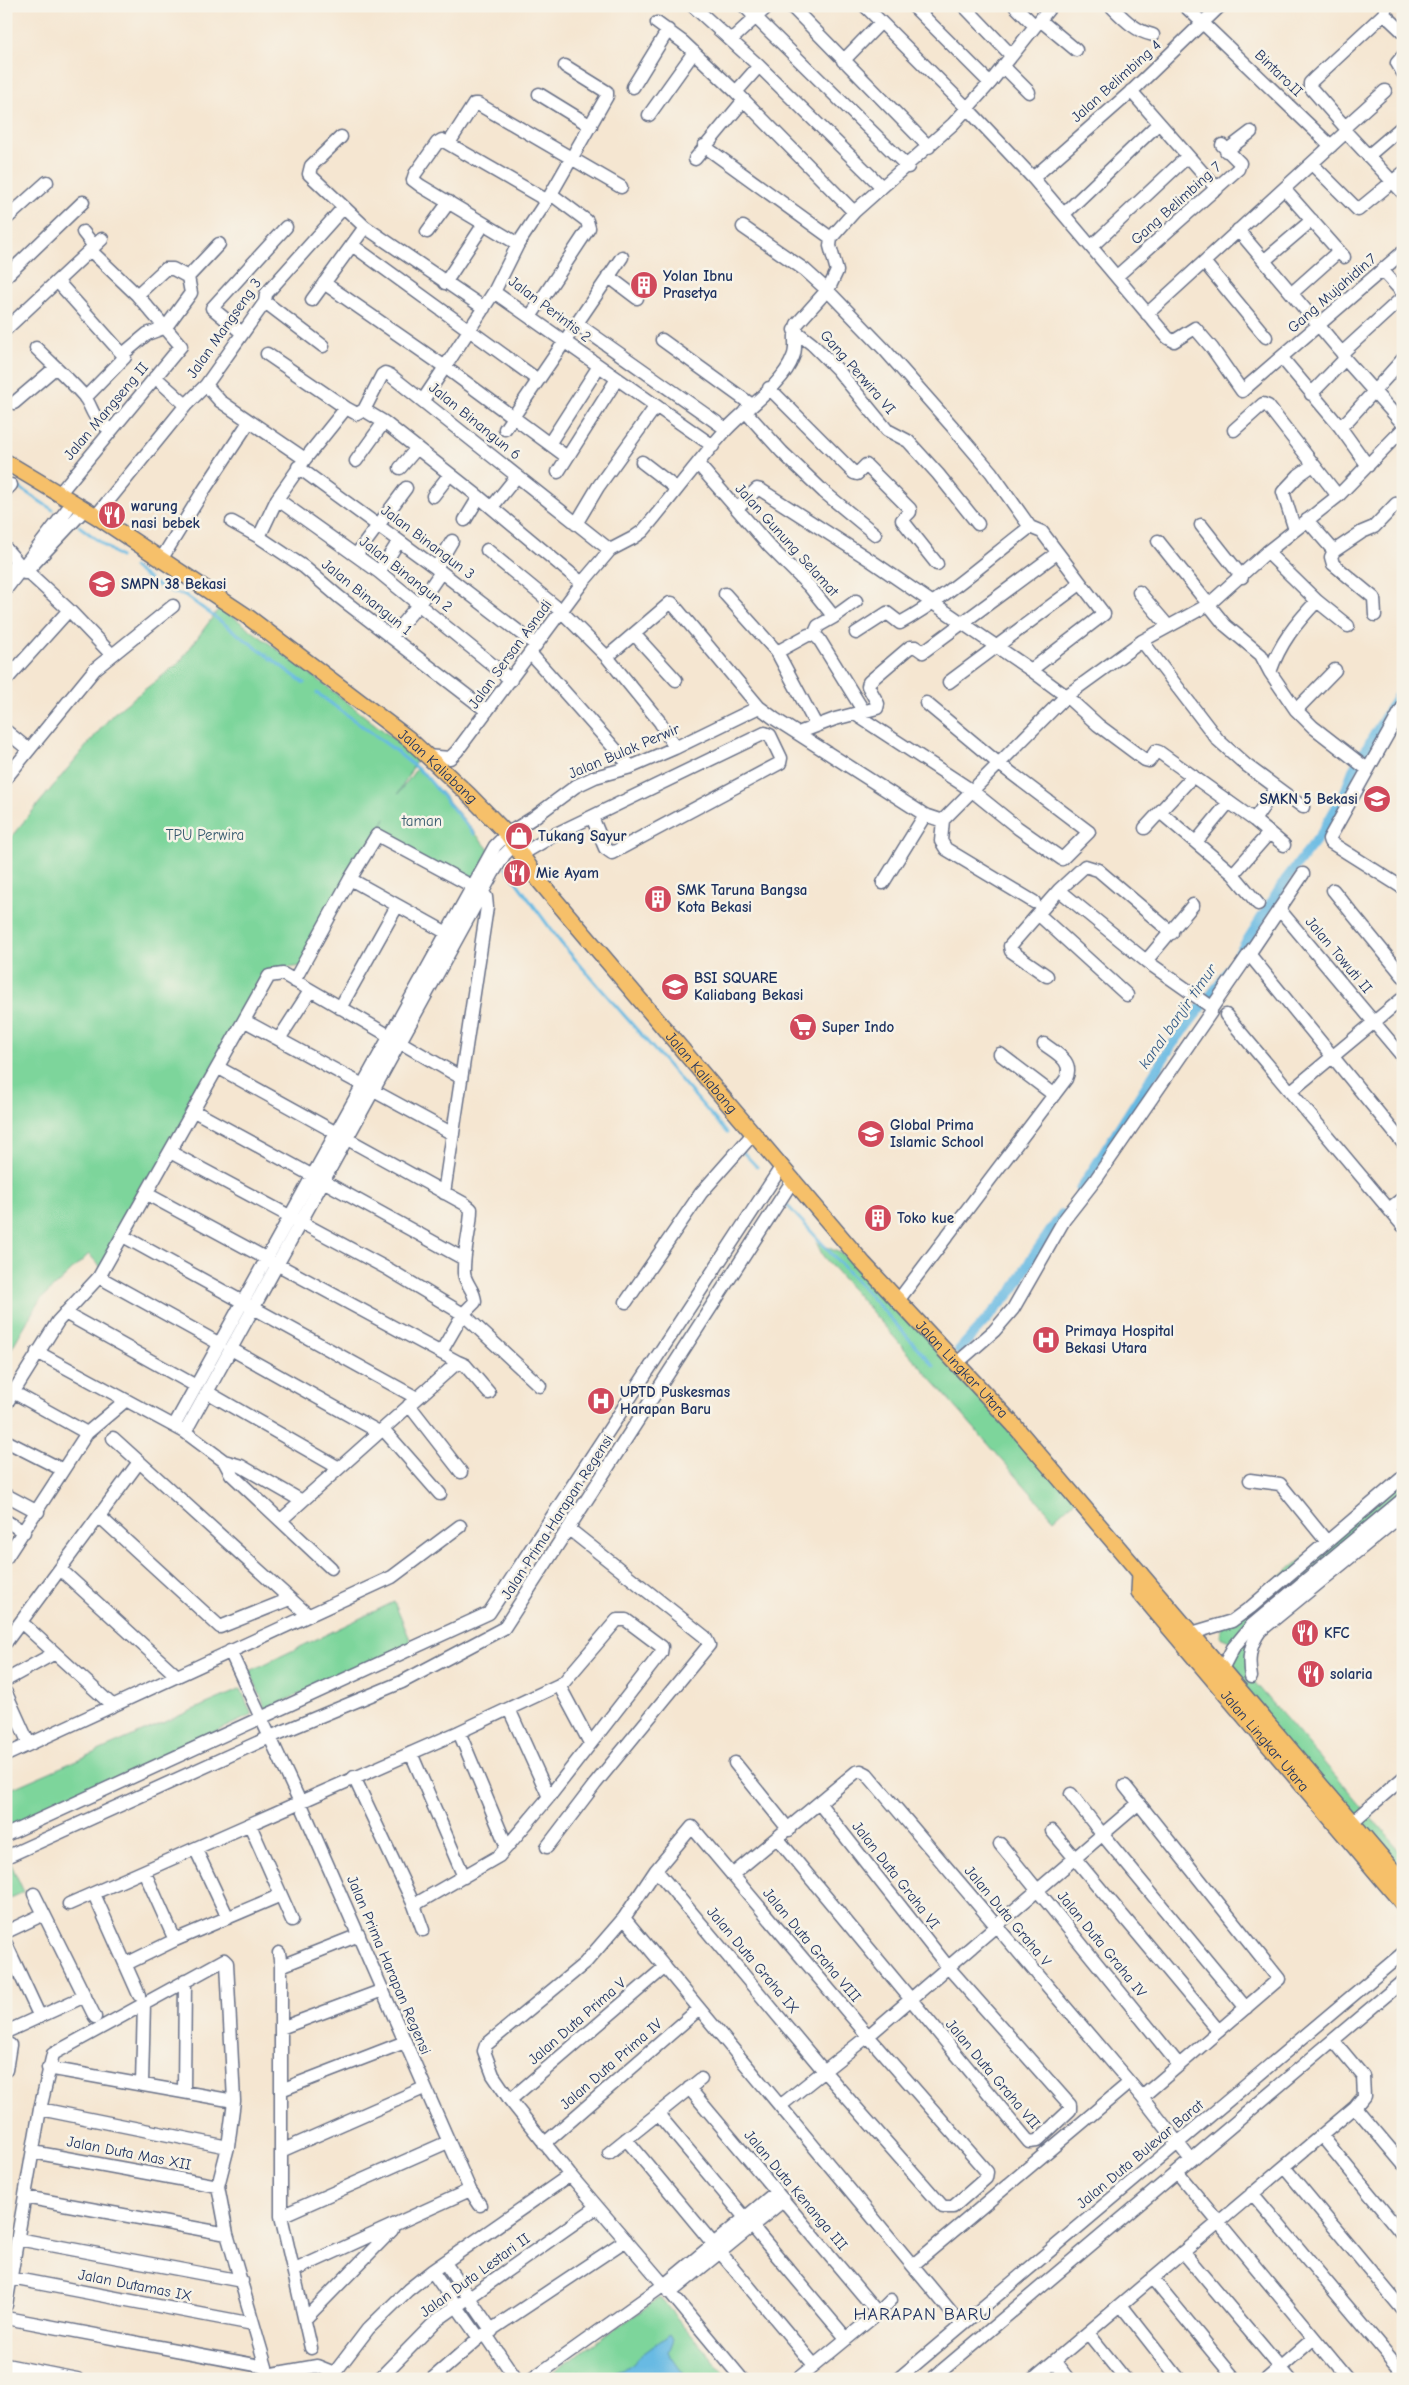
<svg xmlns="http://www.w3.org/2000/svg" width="1409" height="2385" font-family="'Comic Neue',sans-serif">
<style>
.green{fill:#7dd59b;stroke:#4c827c}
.water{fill:#67bae3;stroke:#4174a0}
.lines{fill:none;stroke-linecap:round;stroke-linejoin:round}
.stream{stroke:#67bae3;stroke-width:3}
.canal{stroke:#67bae3;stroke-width:10}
.minor-casing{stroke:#676f86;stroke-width:15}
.major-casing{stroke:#676f86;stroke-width:18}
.minor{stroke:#fff;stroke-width:12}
.major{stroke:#f6c06b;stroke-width:15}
.labels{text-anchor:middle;stroke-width:5;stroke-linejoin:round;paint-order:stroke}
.street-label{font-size:15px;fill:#1b2f5e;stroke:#f7f3e8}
.poi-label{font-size:15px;font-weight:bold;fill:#1b2f5e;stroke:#f7f3e8;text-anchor:start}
.park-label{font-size:15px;fill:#34586d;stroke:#f7f3e8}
.water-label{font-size:16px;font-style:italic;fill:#325986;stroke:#f7f3e8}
.quarter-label{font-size:18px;letter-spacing:1px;fill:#1b2f5e;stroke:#f7f3e8}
</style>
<rect width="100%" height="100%" fill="#f7f3e8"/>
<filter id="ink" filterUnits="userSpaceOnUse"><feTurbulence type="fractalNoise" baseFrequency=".02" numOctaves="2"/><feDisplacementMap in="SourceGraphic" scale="10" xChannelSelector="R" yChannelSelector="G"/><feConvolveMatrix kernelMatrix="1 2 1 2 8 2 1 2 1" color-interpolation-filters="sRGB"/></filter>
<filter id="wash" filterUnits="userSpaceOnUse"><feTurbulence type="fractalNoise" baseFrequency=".0096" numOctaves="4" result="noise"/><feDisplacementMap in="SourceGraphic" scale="20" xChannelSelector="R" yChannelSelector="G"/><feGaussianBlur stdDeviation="1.12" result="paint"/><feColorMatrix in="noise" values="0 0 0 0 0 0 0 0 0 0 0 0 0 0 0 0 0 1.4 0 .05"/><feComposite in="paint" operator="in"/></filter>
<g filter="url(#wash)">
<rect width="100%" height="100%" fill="#f5e6d1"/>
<path class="green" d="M220 607 325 685 418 758 398 794 417 768 440 791 491 852 473 886 377 835 385 818 303 966 268 970 106 1273 89 1254 39 1301 6 1358V843L113 714 179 663Z
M816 1242 864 1264 1076 1499 1054 1519 823 1256Z
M1403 1477V1514L1260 1631 1251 1678 1403 1854V1904L1222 1669 1236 1644 1220 1637 1222 1624Z
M394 1602 412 1644 266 1709 250 1671Z
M241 1689 252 1715 7 1827 6 1791Z
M10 1862 24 1892 6 1900V1864Z
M660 2298 729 2379H543Z"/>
<path class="water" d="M670 2334 673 2339 668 2352 687 2379H608L617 2371 632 2365 640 2356Z"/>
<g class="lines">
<path class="stream" d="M6 479 53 510
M79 526 120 557
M133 567C150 580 163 592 185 595L304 683
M317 693 392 748 425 775 474 834
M506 868 561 943 727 1133
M742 1151 757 1167
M787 1205 934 1366"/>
<path class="canal" d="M1080 1190 1172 1045 1221 982 1286 879 1321 834 1345 792 1353 770 1403 687
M959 1350 1014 1289 1031 1259 1062 1214"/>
</g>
</g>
<g filter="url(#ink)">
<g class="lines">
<g class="minor-casing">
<path id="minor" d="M693 6 759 66 882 187
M744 6 908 167
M791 6 929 147
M865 6 967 108 1033 178 1168 338 1174 341 1195 328 1212 348 1242 391 1403 252
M913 6 990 83
M964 6 1011 55
M1015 6 1035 26
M1111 6C1124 19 1135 31 1153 35
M1185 6 1331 146
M1386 6 1384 14 1314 79 1310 83V87L1345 127 1346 132 1403 193
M1384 14 1403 32
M1040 20 1076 50
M657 23 683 42 736 92 854 212
M731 40 768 6
M1403 56 1397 63 1403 73
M843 61 881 22
M565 66 607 92V96L551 194 518 244 494 292 713 446
M1003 66 1029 92
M633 87 668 30
M1131 91 1217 189
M736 92 759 66
M539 94 591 126
M649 115 694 52
M1345 127 1385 91
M449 143 474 104H478L621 187
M704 146 831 238
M1226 151 1251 132
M1368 156 1403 126
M695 159 744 100
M1312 164 1358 210 1403 173
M1033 178 1134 89 1220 6
M1284 189 1344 257
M1064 214 1159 123
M6 219 47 182
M365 227 484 308
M743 227 805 270 827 290 884 349 951 425 991 472 1030 527 1042 532 1104 614 1031 670
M1238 230 1342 353 1345 359 1403 424
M83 232 94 246
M427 232 449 202
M518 244 421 186 413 180 415 174 437 143 442 140 546 200
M352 245 538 380
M1092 246 1188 156
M1265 260 1312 220
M1204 262 1266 337
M1382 270 1403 293
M6 276 83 202
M608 276 637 298
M1117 276 1238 169 1240 163 1222 145
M57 281 125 357 85 398
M324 283 445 367 423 400
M445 283 484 224
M494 292 445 367 567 457
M1292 293 1339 251
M137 295 165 269H173L188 277
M312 300 365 227 309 174 311 166 341 137
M265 302 323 346
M1147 314 1346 132
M530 317 589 228 587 221 551 194
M576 323 726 429
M6 329 102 239
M794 330 812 344 837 369 887 430 908 441 938 474 978 524
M241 332 212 308 286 227
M662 340 752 405
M36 348C52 364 69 379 84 396 94 409 91 420 111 429
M1342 353 1403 297
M123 354 147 334 166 327 191 293 188 277 219 244
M267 354 346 408 357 414 364 410 384 422 479 497 582 583
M1282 358 1340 427 1368 466
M155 377 186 405
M206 385 220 401 305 459 346 408
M769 388 854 473 857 474 866 465 910 509V512L902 520 937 564
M1311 394 1345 359
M14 403 55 368
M364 410 382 375 385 373 390 375 610 550
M745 411 782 452 824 492 875 534
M1340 427 1349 419 1403 359
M505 429 622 257
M1234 430 1263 404 1268 406 1338 496
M549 444 599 366
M305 459 277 499 259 537 304 567 339 597 487 711
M356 461 384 422
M642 462 677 489
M698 464 770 547 810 587 834 617 856 601
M298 467 436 568 536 645
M400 468 417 448
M558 472 617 379
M6 490 11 485
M59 494 181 346 137 295 90 250
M433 496 450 474
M277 499 379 572 511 680
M492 507 517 476
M737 509 757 489 761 490 870 560 1031 670 1066 696 1098 725 1145 760 1149 761 1156 751 1159 752 1254 820
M96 516 186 405 206 385 265 302 266 294 343 208
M465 520 479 497
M1307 520 1334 551 1331 557 1333 564 1374 598 1375 615
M232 522 259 537
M576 524 598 487 656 406
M1201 525 1242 577
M1295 530 1283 492 1299 475 1313 465
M1158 541 1225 625 1261 655 1270 672 1296 710 1313 727 1367 769
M6 549 18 563 69 610 112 655
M487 550 561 611 607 657
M1334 551 1362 532 1374 527 1396 504 1403 508
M1267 552 1317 601 1348 626
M356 555 406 488
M162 558 202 493 249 422
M436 568 452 541
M379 572 399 541
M6 573 18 563
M25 573 85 509
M6 589 73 502
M1139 592 1168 626
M725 594 777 652
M856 633 887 613 900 623C947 597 988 559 1030 527
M634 634 676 680
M814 635 818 626 834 617
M391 637 419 604 441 572
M1142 641 1218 740 1246 765 1303 807
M530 653 631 767
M1270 672C1280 643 1296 623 1317 601
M6 680 69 610
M949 682 1080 584
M1403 707 1329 839 1330 842 1403 888
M1296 710 1335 670
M855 714 971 790 1018 828 1062 859 1089 832 998 763 926 703
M816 725 777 652 808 635H814L819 639 864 712
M6 731 29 750
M798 733 835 719 877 708 878 704 868 686 869 682 910 647H916L923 652 1057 553
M675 748 660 722 607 657 670 603H672L759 707 775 719 925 815 940 820H943L1066 696 1142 641 1208 605 1267 552 1338 496 1403 429
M426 756 450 758 457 751 582 583 610 550 633 538 643 531C671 498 697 462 726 430 746 408 783 385 793 357 798 346 792 335 797 324L829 288 837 271 830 246 831 238 854 212 953 124 990 83 1051 6
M6 778 95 669 173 606
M1276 788 1254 820 1284 845
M1160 812 1233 874 1258 904
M943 820 941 841 946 849 1034 902
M1145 828 1193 776
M1196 842 1229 802
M522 854 556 834 765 733 770 735 781 758 780 763 612 853 605 848 592 817
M1233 874 1269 833
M1303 874 1249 954 1403 1143
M350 879 447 933
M883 883 925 815
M1059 890 1146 961
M1333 890 1403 976
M1279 909 1403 1057
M1038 914 1127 995
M1047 976 1011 951 1010 946 1059 890 1085 866 1098 870 1172 933
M294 981 350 879 377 835 483 892 486 897 487 907 444 1193
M340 1008 397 906
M1211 1009 1249 954
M1226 1015 1403 1226
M245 1021 453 1134
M279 1039 310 991
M1000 1054 1054 1095
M219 1068 465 1204 471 1209C471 1231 463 1251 464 1273 465 1284 475 1290 475 1302L463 1314 441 1352
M1290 1092 1403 998
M194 1111 313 1176
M170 1152 388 1269 463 1314 540 1386
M323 1181 464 1259
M147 1194 458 1362 281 1520
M1389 1209 1403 1198
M123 1236 417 1398
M99 1277 220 1344
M626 1302 701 1193 753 1134
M897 1302 1066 1079C1074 1061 1057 1054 1044 1044
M65 1313 196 1386
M231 1349 379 1432
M37 1352 185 1432 224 1461 241 1466 302 1501
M458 1362 465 1365 489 1393
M957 1363 994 1331 1013 1309 1064 1220 1096 1179 1211 1012 1210 1006 1146 961 1193 905
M13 1392 87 1433
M207 1392 339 1468
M6 1404 58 1321 99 1277 269 976 283 974 460 1077
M409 1405 461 1472
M174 1426 495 846 507 834 533 818 576 786 595 777 631 767 675 748 759 707
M383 1429 440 1494
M185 1432 493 873 504 855 515 844
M113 1438 308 1615
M6 1441 63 1470
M224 1461 231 1474 331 1568
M1250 1480 1280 1484 1327 1542
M6 1495 38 1512
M99 1516 220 1627 290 1599
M6 1521 24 1532
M6 1558 87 1433 125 1401
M60 1569 177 1676
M21 1622 113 1706
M1191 1641 1192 1633 1232 1621 1251 1607 1403 1477
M6 1642 139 1462
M230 1651 300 1802 470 2190 480 2205
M1215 1666 1222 1669 1233 1648 1252 1625 1403 1499
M1251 1677C1248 1660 1249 1646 1260 1631L1403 1514
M6 1680 55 1653
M559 1685 590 1743
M6 1693 29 1744
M509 1709 549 1797
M459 1732 507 1847
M411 1753 464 1877
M6 1755 392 1577 460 1526
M735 1763 789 1830
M354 1777 414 1905 423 1930
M1125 1786 1279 1979 1142 2097
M1071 1794 1102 1834 1246 2008
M1352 1822 1403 1778
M250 1825 292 1920
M1052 1831 1219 2031
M6 1835 489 1613 782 1166
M778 1839 1029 2142 1037 2141 1070 2110V2105L948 1967 819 1803
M1000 1844 1179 2065
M547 1847 595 1784 709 1645 705 1637 569 1529
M196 1850 228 1918
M6 1857 270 1737 402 1682 504 1628 793 1180
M656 1870 824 2071 943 2207H953L986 2178 987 2172 868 2036 692 1827 656 1870 624 1918 585 1963 486 2045 484 2051 493 2075 510 2100 570 2175 664 2285 776 2192
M144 1871 175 1940
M732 1875 856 1772 861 1771 867 1774 1142 2097 1191 2160
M34 1894 95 2017
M94 1894 139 1995
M69 1904 459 1732 559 1685 564 1682 617 1620H626L662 1647 661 1653 549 1797 499 1856 414 1905
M624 1918 962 2325
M6 1932 44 1914
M6 1944 40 2017
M279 1953 281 1966V2216L311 2348
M126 1964 175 1940 281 1895
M281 1966 359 1935
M281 2028 383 1990
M6 2032 85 1996
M48 2068 234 2101
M6 2070 10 2045
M142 2084 144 2003
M689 2088 878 2313
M281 2090 405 2042
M184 2092 185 1980
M510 2100 665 1967
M780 2106 868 2036 1139 1803
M1355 2107 1403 2164
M40 2109 228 2147
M658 2114 846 2338
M1321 2135 1403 2235
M626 2139 814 2365
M544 2144 699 2009
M281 2151 424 2088
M33 2152 218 2186
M609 2153 701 2079
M1284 2167 1403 2310
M1177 2172 1348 2379
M1252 2193 1403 2373
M25 2197 227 2234
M281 2216 448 2142
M18 2239 242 2281
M1183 2252 1290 2379
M445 2263 492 2331
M913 2265 1129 2083
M295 2270 470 2190
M432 2271 479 2338
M11 2278 253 2324
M1152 2278 1235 2379
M670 2293 784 2200
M6 2305 40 2109 53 2054 224 1960 227 1963 234 2101 228 2147 218 2186 227 2234 266 2367 267 2379
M1121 2305 1179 2379
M6 2318 266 2367
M305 2319 392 2230
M1088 2333 1125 2379
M486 2335 516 2379
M1055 2362 1068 2379
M6 2365 77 2379
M267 2375 317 2366 332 2372 336 2371 368 2329 408 2290 432 2271 570 2175
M6 2376 22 2379
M800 2377 878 2313 891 2300
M379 2379 437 2320 597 2207
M432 2379 479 2338 626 2240
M532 2379 664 2285 742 2379
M898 2379 1403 1953
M932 2379 1403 1981
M1033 2379 1355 2107 1364 2096 1363 2076 1333 2040
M1267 2379 1314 2338"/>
</g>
<g class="major-casing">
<g id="major">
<path id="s1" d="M6 462 96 516 248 617 409 739 468 794 507 834 540 882 864 1264 1013 1424 1403 1882"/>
<path id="s2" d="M1140 1573 1139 1592 1403 1904"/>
</g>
</g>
<use href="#minor" class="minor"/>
<use href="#major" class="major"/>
</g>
</g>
<defs>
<g id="building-disc" transform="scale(1.4375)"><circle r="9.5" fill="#d1495b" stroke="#f7f3e8"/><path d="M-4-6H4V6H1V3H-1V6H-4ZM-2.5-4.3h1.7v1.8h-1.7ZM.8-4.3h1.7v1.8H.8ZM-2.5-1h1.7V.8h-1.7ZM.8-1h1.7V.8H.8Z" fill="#fff"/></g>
<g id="restaurant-disc" transform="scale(1.4375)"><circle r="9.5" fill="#d1495b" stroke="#f7f3e8"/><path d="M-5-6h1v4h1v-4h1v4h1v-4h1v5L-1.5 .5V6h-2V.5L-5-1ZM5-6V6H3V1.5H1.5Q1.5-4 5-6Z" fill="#fff"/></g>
<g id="school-disc" transform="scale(1.4375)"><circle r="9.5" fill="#d1495b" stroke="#f7f3e8"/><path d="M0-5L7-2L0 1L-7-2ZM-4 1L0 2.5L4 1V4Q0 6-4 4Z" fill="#fff"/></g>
<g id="shop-disc" transform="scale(1.4375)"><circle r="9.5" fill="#d1495b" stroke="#f7f3e8"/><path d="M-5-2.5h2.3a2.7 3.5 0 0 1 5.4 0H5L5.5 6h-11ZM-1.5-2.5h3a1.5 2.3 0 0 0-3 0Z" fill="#fff"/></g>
<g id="university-disc" transform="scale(1.4375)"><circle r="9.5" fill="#d1495b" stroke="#f7f3e8"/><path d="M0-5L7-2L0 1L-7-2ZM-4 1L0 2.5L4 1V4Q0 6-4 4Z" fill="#fff"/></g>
<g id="supermarket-disc" transform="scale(1.4375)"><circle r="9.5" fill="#d1495b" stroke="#f7f3e8"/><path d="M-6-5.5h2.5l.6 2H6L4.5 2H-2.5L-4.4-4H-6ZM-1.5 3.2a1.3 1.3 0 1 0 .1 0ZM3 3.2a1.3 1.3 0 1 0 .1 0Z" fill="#fff"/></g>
<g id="hospital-disc" transform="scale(1.4375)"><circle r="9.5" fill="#d1495b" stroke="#f7f3e8"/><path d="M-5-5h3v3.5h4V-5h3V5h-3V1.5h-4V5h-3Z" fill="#fff"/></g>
</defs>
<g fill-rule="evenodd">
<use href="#building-disc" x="644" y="285"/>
<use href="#restaurant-disc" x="112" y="515"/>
<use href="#school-disc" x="102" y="584"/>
<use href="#school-disc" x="1377" y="799"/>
<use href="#shop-disc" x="519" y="836"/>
<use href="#restaurant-disc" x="517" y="873"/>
<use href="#building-disc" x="658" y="899"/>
<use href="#university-disc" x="675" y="987"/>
<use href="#supermarket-disc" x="803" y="1027"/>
<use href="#school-disc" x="871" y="1134"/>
<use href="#building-disc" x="878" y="1218"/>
<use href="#hospital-disc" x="1046" y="1340"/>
<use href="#hospital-disc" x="601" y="1401"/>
<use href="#restaurant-disc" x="1305" y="1633"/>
<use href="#restaurant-disc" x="1311" y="1674"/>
</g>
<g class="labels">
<g class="street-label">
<text transform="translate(1279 73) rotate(44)" y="5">Bintaro.II</text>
<text transform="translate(1116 81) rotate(-42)" y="5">Jalan Belimbing 4</text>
<text transform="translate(1176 203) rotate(-42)" y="5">Gang Belimbing 7</text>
<text transform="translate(1332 293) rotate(-41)" y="5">Gang Mujahidin.7</text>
<text transform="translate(550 309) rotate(37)" y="5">Jalan Perintis 2</text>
<text transform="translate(224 328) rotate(-55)" y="5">Jalan Mangseng 3</text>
<text transform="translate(858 372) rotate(49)" y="5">Gang Perwira VI</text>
<text transform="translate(106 411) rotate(-50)" y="5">Jalan Mangseng II</text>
<text transform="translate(475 421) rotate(39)" y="5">Jalan Binangun 6</text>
<text transform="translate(787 540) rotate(48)" y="5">Jalan Gunung Selamat</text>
<text transform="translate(428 542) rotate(37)" y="5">Jalan Binangun 3</text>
<text transform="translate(406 574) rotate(38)" y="5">Jalan Binangun 2</text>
<text transform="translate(367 597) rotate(39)" y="5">Jalan Binangun 1</text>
<text transform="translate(510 654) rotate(-54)" y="5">Jalan Sersan Asnadi</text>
<text transform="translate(624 751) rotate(-23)" y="5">Jalan Bulak Perwir</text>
<text dy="5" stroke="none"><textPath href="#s1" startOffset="529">Jalan Kaliabang</textPath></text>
<text transform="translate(1339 955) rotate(50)" y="5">Jalan Towuti II</text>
<text dy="5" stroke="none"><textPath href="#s1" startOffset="934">Jalan Kaliabang</textPath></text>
<text dy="5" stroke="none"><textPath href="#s1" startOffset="1329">Jalan Lingkar Utara</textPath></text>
<text transform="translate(557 1517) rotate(-57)" y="5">Jalan Prima Harapan Regensi</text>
<text dy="5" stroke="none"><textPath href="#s2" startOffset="214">Jalan Lingkar Utara</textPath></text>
<text transform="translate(896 1875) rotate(52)" y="5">Jalan Duta Graha VI</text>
<text transform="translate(1008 1916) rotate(50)" y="5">Jalan Duta Graha V</text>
<text transform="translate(1102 1944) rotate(51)" y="5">Jalan Duta Graha IV</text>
<text transform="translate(812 1945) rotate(50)" y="5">Jalan Duta Graha VIII</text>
<text transform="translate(753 1960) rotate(50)" y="5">Jalan Duta Graha IX</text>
<text transform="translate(389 1965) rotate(67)" y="5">Jalan Prima Harapan Regensi</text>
<text transform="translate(577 2021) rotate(-41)" y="5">Jalan Duta Prima V</text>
<text transform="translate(611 2064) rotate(-41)" y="5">Jalan Duta Prima IV</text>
<text transform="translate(993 2074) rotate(50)" y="5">Jalan Duta Graha VII</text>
<text transform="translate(129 2153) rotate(11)" y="5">Jalan Duta Mas XII</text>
<text transform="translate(1140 2154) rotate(-40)" y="5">Jalan Duta Bulevar Barat</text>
<text transform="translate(796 2190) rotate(50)" y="5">Jalan Duta Kenanga III</text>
<text transform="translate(475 2275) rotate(-36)" y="5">Jalan Duta Lestari II</text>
<text transform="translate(135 2285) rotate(11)" y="5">Jalan Dutamas IX</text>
</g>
<g class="poi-label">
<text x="663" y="281">Yolan Ibnu<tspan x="663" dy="17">Prasetya</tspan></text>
<text x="131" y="511">warung<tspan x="131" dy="17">nasi bebek</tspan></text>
<text x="121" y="589">SMPN 38 Bekasi</text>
<text x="1358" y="804" text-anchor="end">SMKN 5 Bekasi</text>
<text x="538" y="841">Tukang Sayur</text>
<text x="536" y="878">Mie Ayam</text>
<text x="677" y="895">SMK Taruna Bangsa<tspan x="677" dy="17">Kota Bekasi</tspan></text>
<text x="694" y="983">BSI SQUARE<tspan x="694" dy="17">Kaliabang Bekasi</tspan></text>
<text x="822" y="1032">Super Indo</text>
<text x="890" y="1130">Global Prima<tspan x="890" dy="17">Islamic School</tspan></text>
<text x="897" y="1223">Toko kue</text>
<text x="1065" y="1336">Primaya Hospital<tspan x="1065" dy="17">Bekasi Utara</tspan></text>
<text x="620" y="1397">UPTD Puskesmas<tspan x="620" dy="17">Harapan Baru</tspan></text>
<text x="1324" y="1638">KFC</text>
<text x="1330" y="1679">solaria</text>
</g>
<g class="park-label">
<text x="422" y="826">taman</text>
<text x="205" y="840">TPU Perwira</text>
</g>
<g class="water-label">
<text transform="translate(1177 1016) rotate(-55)" y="6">kanal banjir timur</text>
</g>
<g class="quarter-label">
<text x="923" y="2320">HARAPAN BARU</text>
</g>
</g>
<rect width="1409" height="2385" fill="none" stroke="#f7f3e8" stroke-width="25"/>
</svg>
